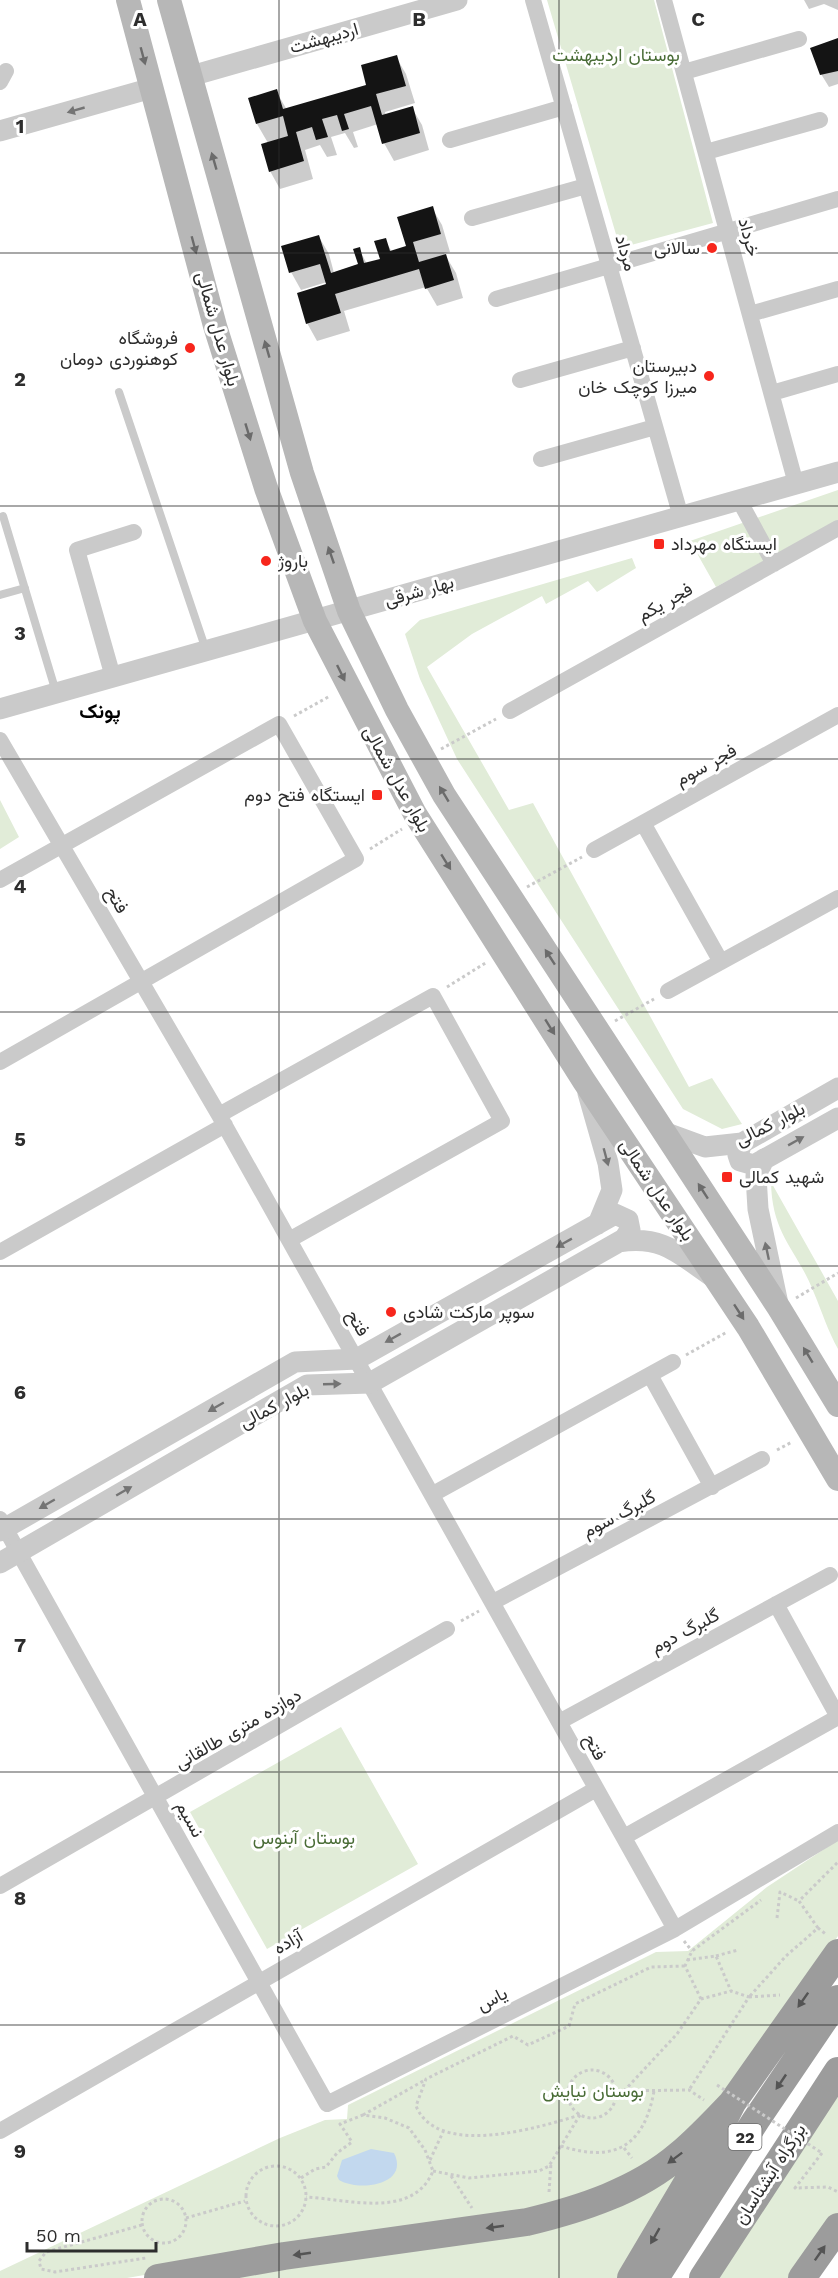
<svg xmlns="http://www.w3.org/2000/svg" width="838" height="2278" font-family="'Work Sans',Vazirmatn,sans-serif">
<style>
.green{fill:#e1ecd8}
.water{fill:#c2d8ee}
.shadow{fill:#0003}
.building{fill:#141414}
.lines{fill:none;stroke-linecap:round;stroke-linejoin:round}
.path{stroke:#cacaca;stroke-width:3;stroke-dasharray:3 3;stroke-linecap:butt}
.service{stroke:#cacaca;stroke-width:8}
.minor{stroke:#cacaca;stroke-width:16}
.tertiary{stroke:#cacaca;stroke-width:21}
.secondary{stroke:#b7b7b7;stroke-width:24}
.trunk{stroke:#9c9c9c;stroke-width:28}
.path-bridge{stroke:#cacaca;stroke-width:3;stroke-dasharray:3 3;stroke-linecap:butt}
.oneway{fill:#6b6b6b}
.oneway2{fill:#747474}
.oneway3{fill:#545454}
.grid{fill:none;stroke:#2d2d2d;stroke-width:1.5;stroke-opacity:0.55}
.poi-dot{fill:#f7261c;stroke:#fff;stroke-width:2}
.labels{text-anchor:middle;stroke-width:6;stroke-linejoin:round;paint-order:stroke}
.shield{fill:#fff;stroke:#6c6c6c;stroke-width:1.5}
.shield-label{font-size:16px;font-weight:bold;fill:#2d2d2d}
.street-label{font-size:18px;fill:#2d2d2d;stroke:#fff}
.park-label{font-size:18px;fill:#496c36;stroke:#fff}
.poi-label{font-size:18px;fill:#2d2d2d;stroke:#fff;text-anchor:end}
.neighbourhood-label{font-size:20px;font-weight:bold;fill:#000;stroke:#fff}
.grid-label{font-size:20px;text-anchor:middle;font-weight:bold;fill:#2d2d2d;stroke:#fff;stroke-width:6;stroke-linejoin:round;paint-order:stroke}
</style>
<rect width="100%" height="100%" fill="#fff"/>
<path class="green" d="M547 0H654L713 223 620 248Z
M838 490V520L716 587 690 541Z
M632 558 636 568 597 592 588 581 546 604 542 596 472 634 427 667 509 810 533 803 689 1087 712 1078 742 1124 722 1129 683 1109 457 759 420 679 405 634 420 620Z
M0 800 19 837 0 849Z
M771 1182 838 1301V1349C828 1331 822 1312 814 1293 797 1249 772 1236 771 1182Z
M341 1727 418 1864 267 1949 190 1812Z
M838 1840V1936L700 2127 594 2197 127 2278H0V2271L280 2138 325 2120 347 2119 348 2105 656 1952 688 1951 767 1887Z
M838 2092V2215L796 2278H719Z
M703 2146 625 2278H190L521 2230Z"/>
<path class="water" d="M371 2149 394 2153C410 2185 359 2192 339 2180L337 2176 342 2160Z"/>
<path class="shadow" d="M804 0H838V10L824 4 809 9Z
M838 39V84L829 87 821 74Z
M396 57 406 74 415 103 385 112 386 115 412 108 422 125 429 150 394 161 384 143 378 124 353 132 358 147 354 148 345 133 331 137 337 155 327 157 320 145 305 150 313 179 280 189 270 171 268 143 257 124 276 91 287 110 368 86Z
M432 208 442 225 450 252 444 253 456 273 463 298 437 306 426 287 344 311 350 331 317 341 307 323 328 285 327 282 301 290 291 272 319 237 329 254 334 273 360 265 359 249 367 264 381 260 385 240 392 252 408 247Z"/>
<path class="building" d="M838 38V71L820 75 810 48Z
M397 55 406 86 376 94 382 115 413 106 420 133 382 144 371 106 344 114 349 129 342 131 337 115 322 119 328 137 316 140 312 127 296 132 304 161 269 172 261 144 288 136 283 116 256 124 248 98 277 89 283 109 366 85 361 65Z
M433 206 441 234 413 242 419 262 446 254 454 280 425 289 419 269 335 294 341 313 306 324 297 293 326 284 320 264 289 273 281 246 319 235 331 273 358 264 353 249 360 247 364 263 380 259 374 241 386 238 390 251 406 246 397 217Z"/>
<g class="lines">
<path class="path" d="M294 716 330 696
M441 749 496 719
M370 849 402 829
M527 887 582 857
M447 987 487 962
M615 1021 654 999
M796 1298 838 1273
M686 1355 727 1332
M777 1450 792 1442
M461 1621 479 1611
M777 1918 780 1892 799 1901
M818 1928 799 1901 838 1862
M684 1941 692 1951
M716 1956 738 1950
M687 1960 716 1956 731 1991
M750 1996 786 1956 818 1928 827 1935
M749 1997 780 1995
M701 1999 685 1966 692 1951 761 1900
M568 2094a24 24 0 1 1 48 0a24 24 0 1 1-48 0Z
M616 2091 689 2090 704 2100
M624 2091 677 2034 701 1999 731 1991 749 1997 689 2090
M363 2115 425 2080
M580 2115C540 2127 438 2159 416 2106L426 2079 513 2036 528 2045 569 2026 575 2004 651 1967 685 1966
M580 2115 561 2146C614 2163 644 2147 654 2091
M624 2148 632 2158
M822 2153 795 2188 828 2187 838 2192
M430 2160 443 2132
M246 2196a30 30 0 1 1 60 0a30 30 0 1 1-60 0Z
M433 2171 469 2178 539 2171 549 2166 561 2146
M451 2176 472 2208
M301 2178 315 2169 326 2167 337 2153 352 2142 340 2124 363 2115 385 2118 409 2128 425 2150 433 2171C413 2220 347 2199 306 2197
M549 2192 551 2163
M142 2221a22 22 0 1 1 44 0a22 22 0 1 1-44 0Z
M186 2218 245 2201
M142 2225 46 2252 39 2261 41 2269 55 2272 146 2258"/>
<path class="service" d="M119 392 206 650
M3 516 56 692
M0 595 25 588"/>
<path class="minor" d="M533 0 681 517
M664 0 796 484
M684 72 799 39
M0 82 6 71
M450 140 564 107
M706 152 820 120
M472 218 586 186
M496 299 838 199
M750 314 838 289
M520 380 633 348
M772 393 838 374
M541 459 655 427
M739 500 774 564
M113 677 77 550 134 532
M510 711 838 528
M0 740 219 1115 675 1929
M643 823 721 962
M594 850 838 715
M0 880 279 724 356 859 0 1062
M668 991 838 898
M219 1115 433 996 502 1121 289 1240
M0 1252 225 1125
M650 1375 712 1487
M433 1494 673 1362
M0 1519 327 2104 675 1929 838 1832
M493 1602 762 1459
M776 1604 838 1717
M559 1722 830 1575
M624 1837 838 1717
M0 1886 447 1629
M0 2131 596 1789"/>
<path class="tertiary" d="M191 76 457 0
M0 131 152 88
M0 709 838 472
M588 1093 608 1163 612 1190 598 1224
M664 1132 705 1147 742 1143 838 1088
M742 1143 738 1155 740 1161 754 1165 838 1118
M764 1159 756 1176 758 1209 778 1304
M619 1242C663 1235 679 1254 713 1277
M0 1531 295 1362 357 1359 615 1214 628 1220 630 1230 624 1239 370 1383 307 1385 0 1563"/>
<path class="secondary" d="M128 0 215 326 266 488 315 621 415 814 584 1081 748 1327 838 1479
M169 0 302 473 349 611 397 710 444 795 779 1308 838 1405"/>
<path class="trunk" d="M158 2278 284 2256 527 2222C581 2209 637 2191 679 2155 698 2139 715 2121 732 2103
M631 2278 714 2138 732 2103 838 1953
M655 2278 756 2120 838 1999
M703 2278 838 2071
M802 2278 838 2227"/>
<path class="path-bridge" d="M717 2085 822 2153"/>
</g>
<defs><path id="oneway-solid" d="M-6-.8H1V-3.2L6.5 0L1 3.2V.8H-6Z" transform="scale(1.5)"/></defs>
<g class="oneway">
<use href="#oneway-solid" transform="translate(143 56) rotate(75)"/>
<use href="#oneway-solid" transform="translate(214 161) rotate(-106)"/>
<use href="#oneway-solid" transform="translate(194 245) rotate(75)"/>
<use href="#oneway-solid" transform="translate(267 349) rotate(-106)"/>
<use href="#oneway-solid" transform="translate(248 432) rotate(73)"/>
<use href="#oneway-solid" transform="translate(331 555) rotate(-109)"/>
<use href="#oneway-solid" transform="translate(341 673) rotate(64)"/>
<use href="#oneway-solid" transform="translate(444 794) rotate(-121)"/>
<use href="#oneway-solid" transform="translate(446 862) rotate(58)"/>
<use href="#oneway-solid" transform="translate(550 957) rotate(-123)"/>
<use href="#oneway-solid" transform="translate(550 1027) rotate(58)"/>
<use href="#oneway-solid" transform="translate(703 1191) rotate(-123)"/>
<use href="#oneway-solid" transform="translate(739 1312) rotate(57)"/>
<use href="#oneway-solid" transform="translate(808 1355) rotate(-121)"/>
</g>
<g class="oneway2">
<use href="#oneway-solid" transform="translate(76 110) rotate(164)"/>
<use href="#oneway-solid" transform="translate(796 1141) rotate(-29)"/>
<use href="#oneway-solid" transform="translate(606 1157) rotate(75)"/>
<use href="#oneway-solid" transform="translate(564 1243) rotate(151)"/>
<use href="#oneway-solid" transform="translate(767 1251) rotate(-102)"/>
<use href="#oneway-solid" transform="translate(393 1338) rotate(151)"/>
<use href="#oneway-solid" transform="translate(332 1384) rotate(-2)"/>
<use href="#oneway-solid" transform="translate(216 1407) rotate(150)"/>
<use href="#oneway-solid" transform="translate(124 1491) rotate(-30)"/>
<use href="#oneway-solid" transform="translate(47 1504) rotate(150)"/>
</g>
<g class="oneway3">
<use href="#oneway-solid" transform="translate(803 2000) rotate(125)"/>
<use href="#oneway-solid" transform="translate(781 2082) rotate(124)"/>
<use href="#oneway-solid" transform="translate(675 2158) rotate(143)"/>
<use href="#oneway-solid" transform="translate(495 2227) rotate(172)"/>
<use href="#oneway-solid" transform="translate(655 2236) rotate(120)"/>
<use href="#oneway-solid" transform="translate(820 2253) rotate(-55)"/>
<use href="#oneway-solid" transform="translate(302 2254) rotate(172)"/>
</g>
<path class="grid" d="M279 0V2278M559 0V2278M0 253H838M0 506H838M0 759H838M0 1012H838M0 1266H838M0 1519H838M0 1772H838M0 2025H838"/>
<g class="poi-dot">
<circle cx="712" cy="248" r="6"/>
<circle cx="190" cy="348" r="6"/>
<circle cx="709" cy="376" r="6"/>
<rect x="653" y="538" width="12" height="12" rx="3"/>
<circle cx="266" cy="561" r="6"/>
<rect x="371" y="789" width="12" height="12" rx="3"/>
<rect x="721" y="1171" width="12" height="12" rx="3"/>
<circle cx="391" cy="1312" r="6"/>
</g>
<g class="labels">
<rect class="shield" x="728.5" y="2124" width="33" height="26" rx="4.5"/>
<g class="shield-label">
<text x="745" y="2143">22</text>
</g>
<g class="street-label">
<text transform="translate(324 38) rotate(-16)" y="6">اردیبهشت</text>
<text transform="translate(749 237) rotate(75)" y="6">خرداد</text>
<text transform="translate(626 253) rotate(74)" y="6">مرداد</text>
<text transform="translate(218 329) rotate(74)" y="6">بلوار عدل شمالی</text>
<text transform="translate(419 591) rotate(-16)" y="6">بهار شرقی</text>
<text transform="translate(665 602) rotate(-29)" y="6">فجر یکم</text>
<text transform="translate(706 765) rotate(-29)" y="6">فجر سوم</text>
<text transform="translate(397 779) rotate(61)" y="6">بلوار عدل شمالی</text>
<text transform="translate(117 900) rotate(59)" y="6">فتح</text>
<text transform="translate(770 1124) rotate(-27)" y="6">بلوار کمالی</text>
<text transform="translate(657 1190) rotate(56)" y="6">بلوار عدل شمالی</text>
<text transform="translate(358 1323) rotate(60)" y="6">فتح</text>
<text transform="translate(274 1406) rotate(-28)" y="6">بلوار کمالی</text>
<text transform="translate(619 1514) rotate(-28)" y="6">گلبرگ سوم</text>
<text transform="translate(685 1631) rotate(-28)" y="6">گلبرگ دوم</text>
<text transform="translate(238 1729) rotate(-30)" y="6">دوازده متری طالقانی</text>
<text transform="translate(595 1747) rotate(61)" y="6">فتح</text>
<text transform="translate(190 1819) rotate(61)" y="6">نسیم</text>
<text transform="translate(288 1942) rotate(-30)" y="6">آزاده</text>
<text transform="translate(492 1999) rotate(-27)" y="6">یاس</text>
<text transform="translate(770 2174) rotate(-57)" y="6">بزرگراه آبشناسان</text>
</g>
<g class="park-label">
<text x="616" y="61">بوستان اردیبهشت</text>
<text x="304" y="1844">بوستان آبنوس</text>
<text x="593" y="2097">بوستان نیایش</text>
</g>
<g class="poi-label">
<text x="700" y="254">سالانی</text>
<text x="178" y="344">فروشگاه<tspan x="178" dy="21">کوهنوردی دومان</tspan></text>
<text x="697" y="372">دبیرستان<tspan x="697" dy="21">میرزا کوچک خان</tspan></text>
<text x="671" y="550" text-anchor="start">ایستگاه مهرداد</text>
<text x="278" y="567" text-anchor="start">باروژ</text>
<text x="365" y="801">ایستگاه فتح دوم</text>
<text x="739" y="1183" text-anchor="start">شهید کمالی</text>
<text x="403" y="1318" text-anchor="start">سوپر مارکت شادی</text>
</g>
<g class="neighbourhood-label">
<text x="100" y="718">پونک</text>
</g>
</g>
<g class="grid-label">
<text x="140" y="26">A</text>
<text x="419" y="26">B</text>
<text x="698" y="26">C</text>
<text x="20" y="133">1</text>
<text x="20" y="386">2</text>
<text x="20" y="640">3</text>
<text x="20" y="893">4</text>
<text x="20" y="1146">5</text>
<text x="20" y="1399">6</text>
<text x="20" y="1652">7</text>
<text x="20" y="1905">8</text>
<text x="20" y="2158">9</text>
</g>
<path d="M27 2242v9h129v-9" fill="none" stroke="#2d2d2d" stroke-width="3"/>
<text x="36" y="2242" font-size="18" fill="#2d2d2d" stroke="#ffffff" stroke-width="4.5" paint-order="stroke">50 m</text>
</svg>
